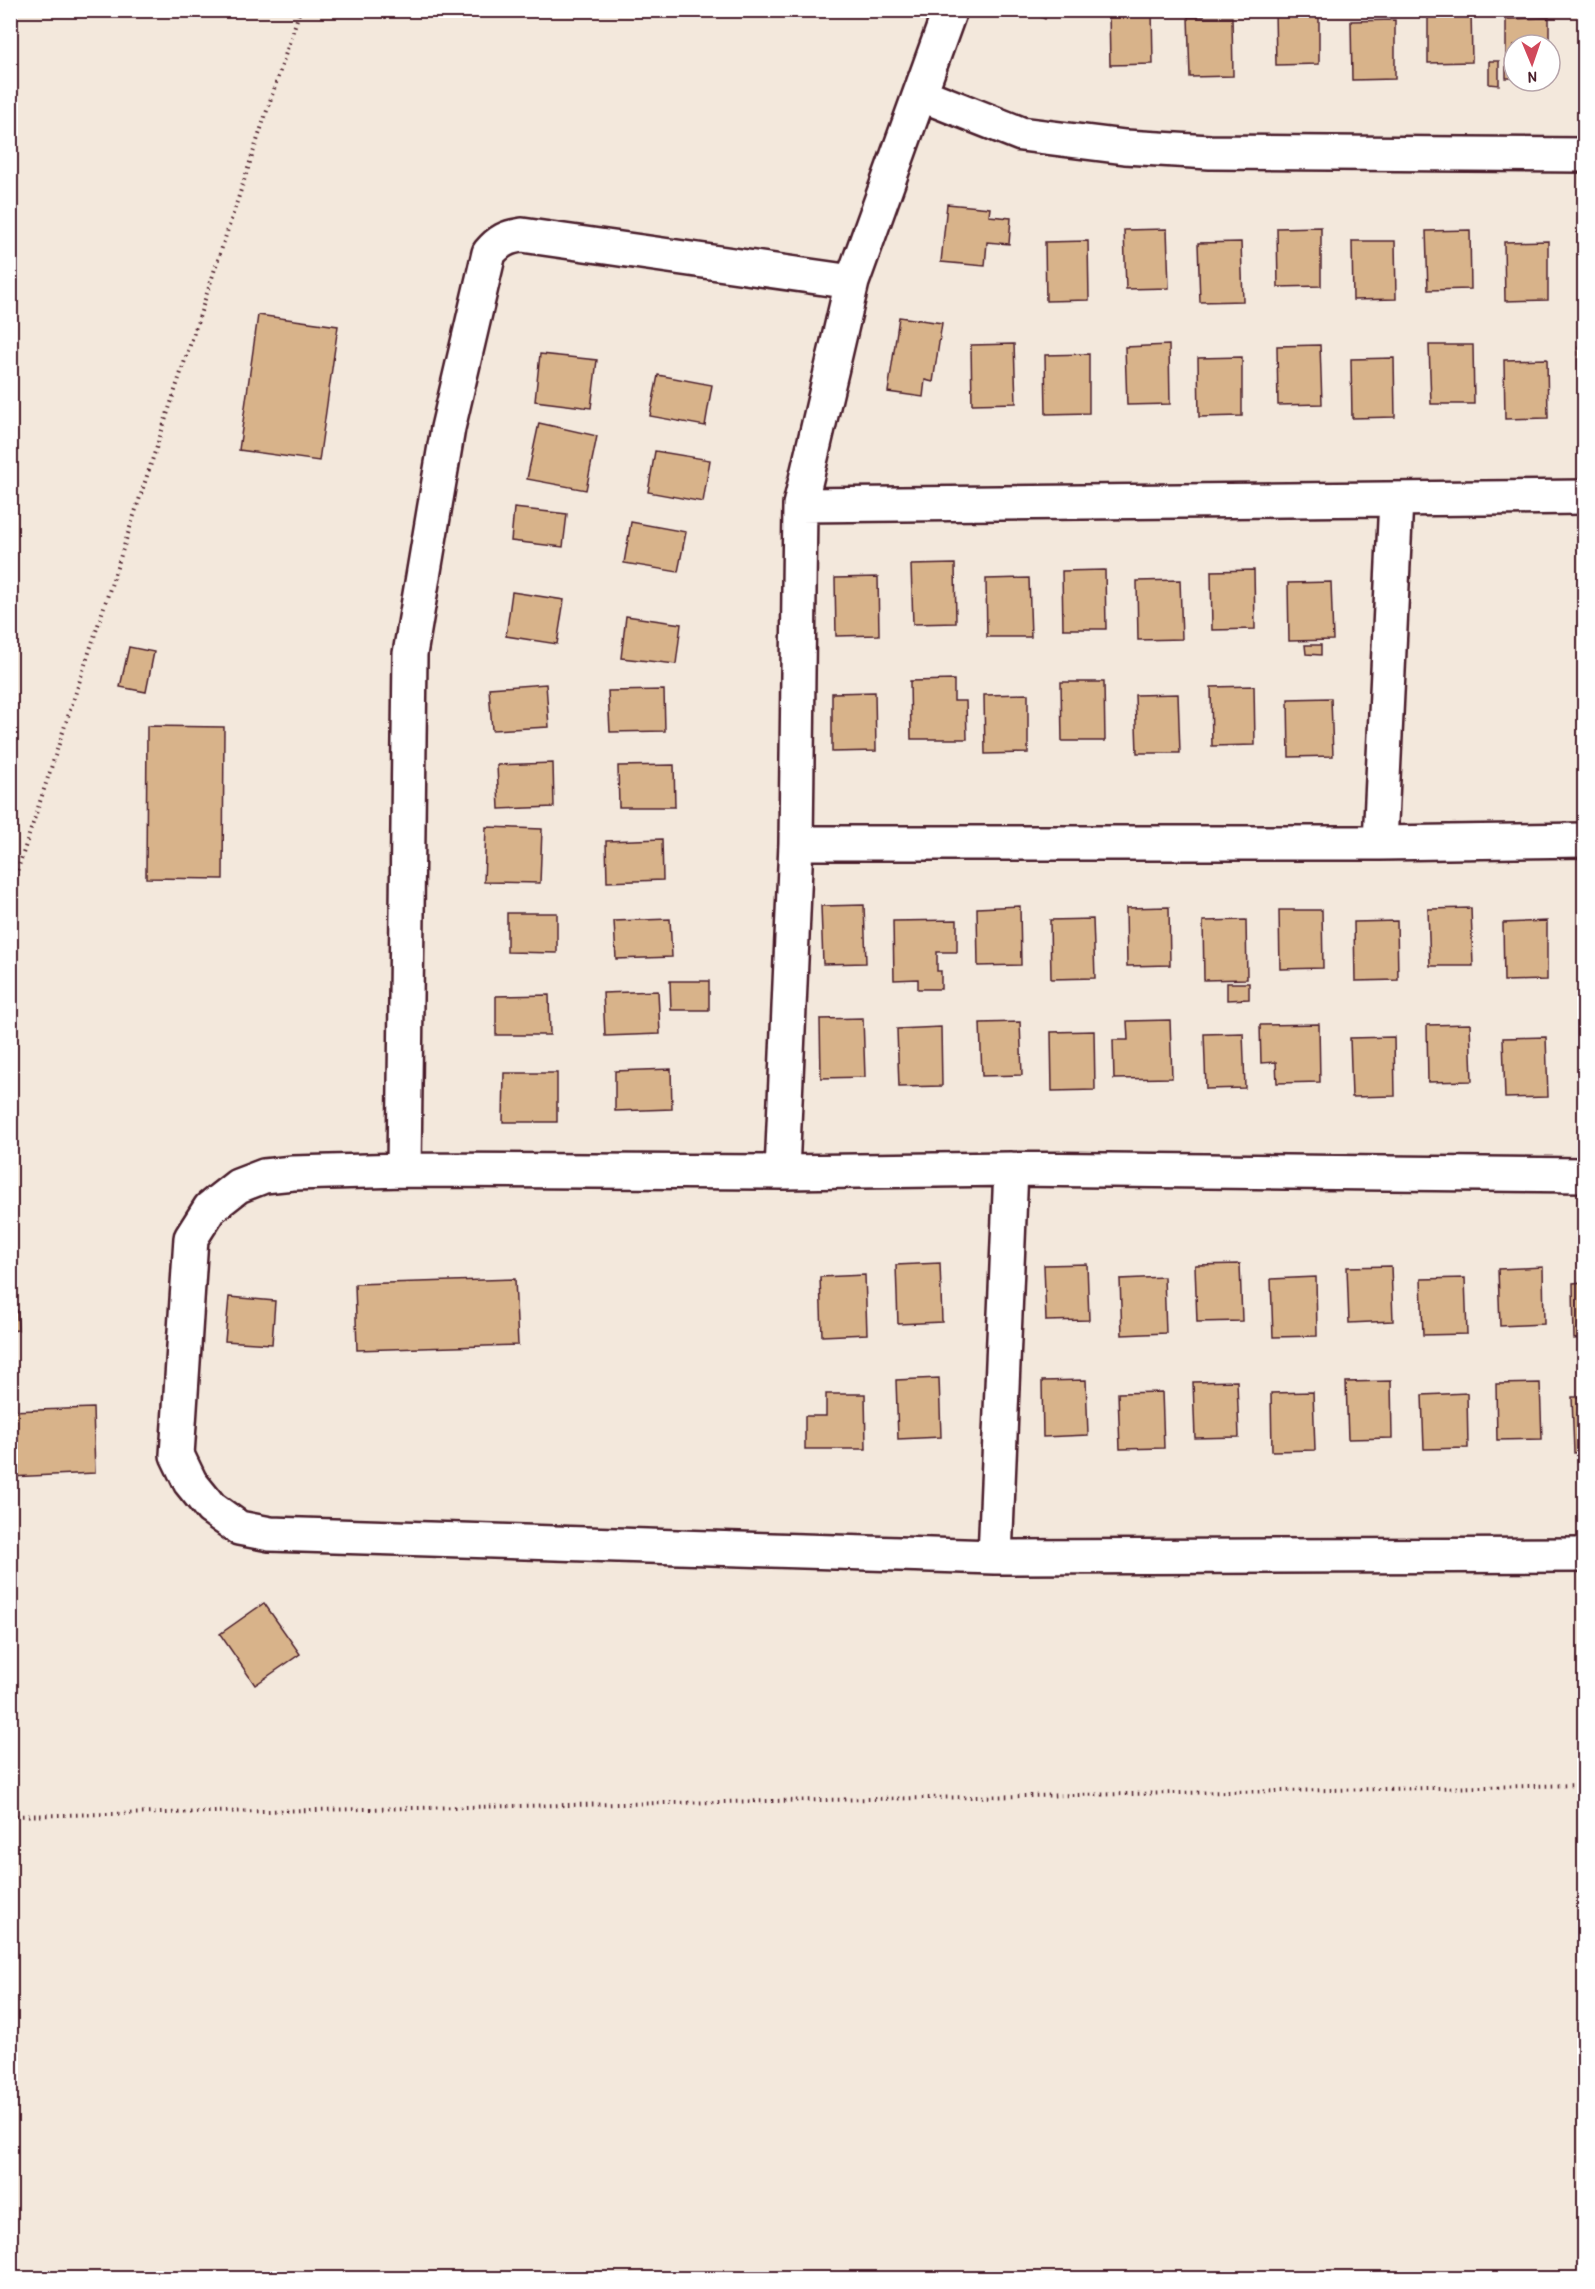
<svg xmlns="http://www.w3.org/2000/svg" width="1595" height="2289" font-family="'Patrick Hand',sans-serif">
<style>
.building{fill:#d8b38a;stroke:#4a1f2b;stroke-width:1.5}
.lines{fill:none;stroke-linecap:round;stroke-linejoin:round}
.minor-casing{stroke:#4a1f2b;stroke-width:38}
.path{stroke:#4a1f2b;stroke-width:4;stroke-dasharray:1.5 4.5;stroke-linecap:butt}
.minor{stroke:#fff;stroke-width:33}
</style>
<rect width="100%" height="100%" fill="#f3e8dc"/>
<filter id="ink" filterUnits="userSpaceOnUse"><feTurbulence type="fractalNoise" baseFrequency=".0167" numOctaves="2"/><feDisplacementMap in="SourceGraphic" scale="12" xChannelSelector="R" yChannelSelector="G"/><feConvolveMatrix kernelMatrix="1 2 1 2 8 2 1 2 1" color-interpolation-filters="sRGB"/></filter>
<g filter="url(#ink)">
<path class="building" d="M1026 10H1049L1045 19Z
M1109 10H1152L1153 64 1110 65Z
M1275 10H1319V64L1276 65Z
M1428 10H1471L1472 62 1428 63Z
M1579 10H1584V65L1580 66Z
M1188 17H1232L1233 76 1190 77Z
M1549 18V45H1514V78H1506V19Z
M1395 20V79L1352 80 1351 21Z
M1489 61H1499V85L1489 84Z
M947 204 990 208 989 216 1011 218 1009 244 987 242 985 266 941 262Z
M1321 227V286L1278 287 1277 228Z
M1167 229 1169 288 1126 289 1124 230Z
M1470 230 1471 289 1428 290 1426 231Z
M1578 231H1584V290H1580Z
M1088 241 1089 300 1046 301 1045 242Z
M1352 241H1395L1396 299 1353 300Z
M1548 241V300L1505 301 1504 242Z
M1241 242 1243 301 1200 302 1198 243Z
M258 315 338 326 319 461 239 450Z
M899 317 942 323 933 382 925 380 923 397 888 392Z
M1014 344 1016 403 972 404 971 345Z
M1169 345 1170 404 1127 405 1125 347Z
M1320 345 1322 404 1278 405 1277 346Z
M1429 345H1473L1474 404H1431Z
M1578 347H1584V406H1579Z
M540 354 597 360 591 408 535 401Z
M1089 354V413L1046 414 1045 355Z
M1242 357V416L1199 417 1198 358Z
M1394 358 1395 417 1352 418 1351 359Z
M1547 359 1548 418 1505 419 1504 360Z
M658 375 712 385 705 426 650 416Z
M539 423 597 436 586 490 527 479Z
M655 451 710 460 703 502 648 492Z
M514 508 567 514 563 547 511 541Z
M631 522 686 532 678 572 624 563Z
M955 564 956 623 913 624 911 565Z
M1105 570 1106 629H1063L1062 571Z
M1254 570 1255 629 1212 630 1211 571Z
M878 577 879 635 836 636 835 578Z
M1029 578 1031 637H987L986 579Z
M1180 580 1182 639 1138 640 1137 581Z
M1331 582 1333 640 1289 641 1288 583Z
M512 592 564 600 557 644 506 636Z
M626 616 681 624 676 664 621 658Z
M1305 645H1321V655L1306 654Z
M129 647 154 652 146 692 120 687Z
M954 680V701H966L967 739H911L910 681Z
M1061 682H1104L1105 741H1062Z
M546 684 549 727 492 730 489 688Z
M1254 686 1255 745 1212 746 1211 687Z
M664 690 665 731 610 732 608 691Z
M875 692 876 751 832 752V693Z
M1028 694V753L985 754 984 695Z
M1178 694 1180 753H1137L1135 695Z
M1331 698 1333 756 1289 757 1288 699Z
M147 726 224 727 223 879 146 878Z
M553 763 554 807 499 809 497 765Z
M674 765 675 807H619L618 766Z
M486 827 542 829 540 883 484 882Z
M662 839 663 880 607 882 606 841Z
M864 905 866 963 823 964 821 906Z
M1020 906 1021 965 978 966 977 908Z
M1169 907 1170 965 1127 966 1126 908Z
M1471 908 1473 966H1430L1428 909Z
M1279 910H1322L1323 968 1280 969Z
M1580 912H1584V968H1581Z
M507 913H557V953L507 952Z
M670 919 672 957 616 959 614 921Z
M1093 919 1095 978 1051 979 1050 920Z
M957 920V952H937V971H941V989H918V979L894 980 893 921Z
M1246 920 1247 979 1204 980 1203 921Z
M1397 921 1398 980 1355 981 1354 922Z
M1547 921V980L1504 981 1503 923Z
M670 981H709V1010H671Z
M1227 983H1249V999L1227 1000Z
M658 991 660 1034 605 1036 603 993Z
M549 995 550 1035H496V996Z
M863 1018 865 1077 821 1078 820 1019Z
M1170 1020 1172 1078 1114 1079 1113 1040H1128L1127 1021Z
M1020 1022 1022 1075 982 1076 980 1023Z
M1319 1024 1320 1082 1277 1083 1276 1062 1261 1063 1260 1025Z
M1470 1024 1472 1081 1428 1082 1427 1025Z
M941 1027 942 1086 899 1087 897 1029Z
M1584 1027V1088H1580L1579 1028Z
M1094 1031 1095 1090 1052 1091 1051 1032Z
M1243 1033 1245 1088 1206 1089 1204 1034Z
M1394 1037 1395 1096 1352 1097 1350 1038Z
M1546 1037 1548 1097 1505 1098 1503 1038Z
M671 1069 672 1109 615 1111V1071Z
M504 1073H557V1122H503Z
M940 1263 942 1322 898 1324 896 1265Z
M1087 1264 1089 1320 1046 1321 1044 1265Z
M1240 1264 1242 1321 1197 1322 1195 1265Z
M1391 1266 1393 1321 1349 1323 1347 1267Z
M1543 1267 1544 1324 1500 1326 1498 1269Z
M865 1275 867 1334 822 1336 820 1277Z
M1164 1277 1166 1333 1122 1335 1120 1279Z
M1316 1277 1317 1336 1273 1337 1271 1279Z
M1465 1278 1467 1334 1423 1335 1421 1279Z
M515 1279 518 1345 357 1350 355 1284Z
M1584 1282V1338L1574 1339 1573 1283Z
M229 1297 275 1301 272 1344 225 1341Z
M10 1310H17L18 1330 10 1331Z
M939 1378 941 1437 898 1439 896 1380Z
M1086 1380 1088 1435 1043 1437 1042 1381Z
M1237 1381 1239 1437 1195 1438 1193 1382Z
M1391 1381 1392 1438 1348 1439 1346 1382Z
M1540 1383 1542 1439 1497 1440 1496 1384Z
M1162 1392 1164 1448 1120 1449 1118 1393Z
M1313 1392 1315 1450 1272 1451 1271 1393Z
M1467 1393 1468 1448 1424 1449 1422 1395Z
M826 1394H865L866 1449H805V1416H826Z
M1572 1397H1584V1452L1574 1453Z
M93 1408 95 1473 10 1477V1411Z
M264 1603 300 1654 255 1685 220 1634Z"/>
<g class="lines">
<g class="minor-casing">
<path id="minor" d="M920 94 1021 134 1125 147 1210 152 1584 155
M800 505 1584 497
M796 843H1380L1584 840
M1380 843 1396 499
M404 1170 410 654 448 428 489 253C499 241 507 237 522 235L852 282
M782 1172 796 843 800 505 852 282 950 10
M1584 1175 1011 1169 782 1172 404 1170 293 1173 264 1176 238 1186 210 1208 191 1238 177 1455 190 1482 211 1508 239 1528 270 1534 995 1557 1584 1555
M995 1557 1011 1169"/>
</g>
<path class="path" d="M10 893 300 10
M10 1816 1584 1785"/>
<use href="#minor" class="minor"/>
</g>
</g>
<rect width="1595" height="2289" fill="none" stroke="#fff" stroke-width="36"/>
<rect x="18" y="18" width="1559" height="2253" fill="none" stroke="#4a1f2b" stroke-width="2" filter="url(#ink)"/>
<g transform="translate(1532 63) rotate(178)"><circle r="28" fill="#ffffff" stroke="#b7a5aa" stroke-width="1.5"/>
<path d="M0-4.5L10 22L0 15L-10 22Z" fill="#d1495b"/>
<text y="-9" font-size="16" font-weight="bold" text-anchor="middle" fill="#4a1f2b">N</text>
</g>
</svg>
